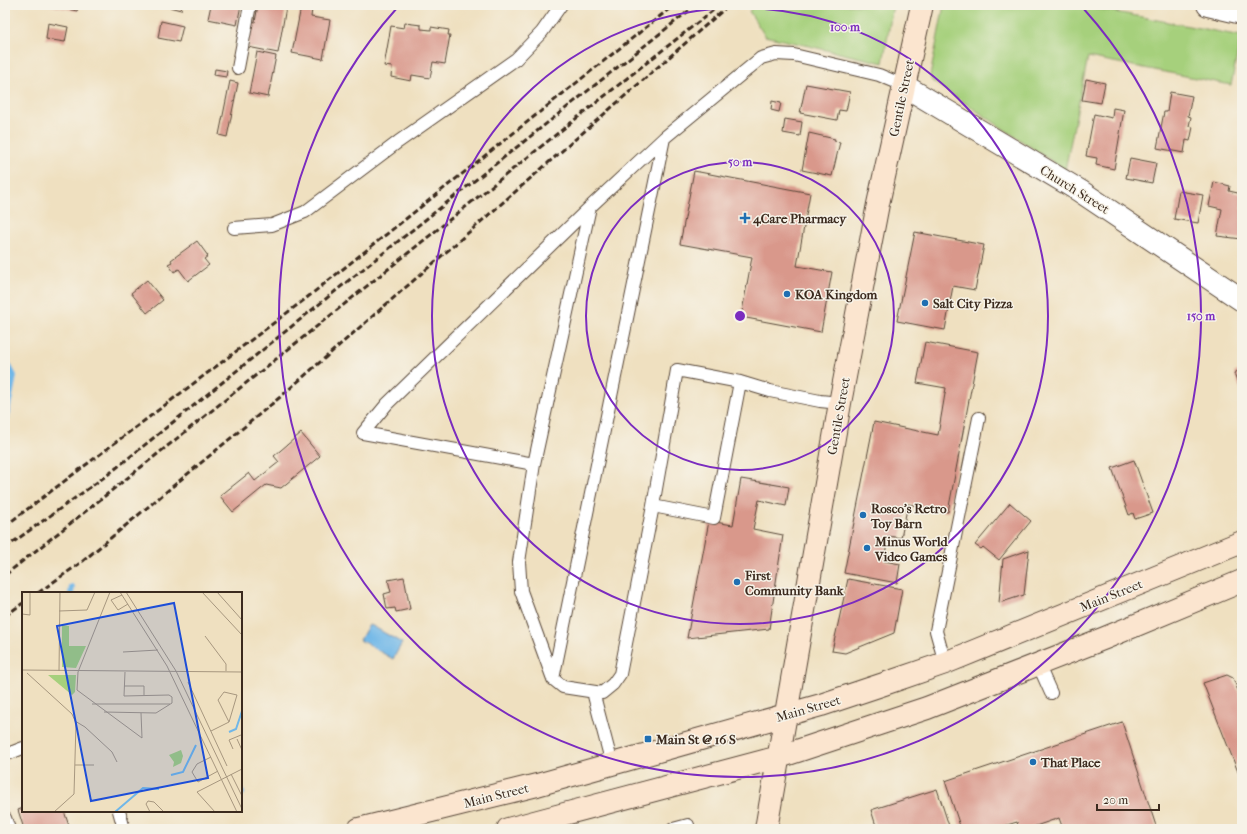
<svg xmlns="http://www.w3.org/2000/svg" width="1247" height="834" font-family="'IM FELL French Canon',serif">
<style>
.green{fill:#a6d07c;stroke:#707d4d}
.water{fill:#70b7e8;stroke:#567083}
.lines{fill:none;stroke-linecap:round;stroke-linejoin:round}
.stream{stroke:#70b7e8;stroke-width:6}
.building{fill:#d9988b}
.service-casing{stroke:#564536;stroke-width:14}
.minor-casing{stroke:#564536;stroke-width:24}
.secondary-casing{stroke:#564536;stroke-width:24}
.service{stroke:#fff;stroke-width:12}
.minor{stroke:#fff;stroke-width:22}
.secondary{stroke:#fbe5cf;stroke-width:22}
.rail{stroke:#3b2a1e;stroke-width:3;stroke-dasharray:6 3;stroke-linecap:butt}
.ring{fill:none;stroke:#7b2cbf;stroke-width:2}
.poi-dot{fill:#1f6fb2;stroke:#f7f3e8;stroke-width:1.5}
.labels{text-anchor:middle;stroke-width:3;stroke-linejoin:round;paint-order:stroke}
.street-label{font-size:13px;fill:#3b2a1e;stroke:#f7f3e8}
.poi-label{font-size:13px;font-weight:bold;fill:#3b2a1e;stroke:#f7f3e8;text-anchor:start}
.inset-river{fill:none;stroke:#70b7e8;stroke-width:2}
.inset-road{fill:none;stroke:#a7977f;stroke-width:1}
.view{fill:#1d4ed8;fill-opacity:0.15;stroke:#1d4ed8;stroke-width:2}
.inset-edge{fill:none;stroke:#3b2a1e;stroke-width:2}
.centre{fill:#7b2cbf;stroke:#f7f3e8;stroke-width:2}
.ring-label{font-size:12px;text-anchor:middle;font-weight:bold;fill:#7b2cbf;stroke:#f7f3e8;stroke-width:3;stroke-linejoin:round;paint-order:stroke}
</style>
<rect width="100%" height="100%" fill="#f7f3e8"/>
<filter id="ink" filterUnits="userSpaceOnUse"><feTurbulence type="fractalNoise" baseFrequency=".025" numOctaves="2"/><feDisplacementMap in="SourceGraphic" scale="8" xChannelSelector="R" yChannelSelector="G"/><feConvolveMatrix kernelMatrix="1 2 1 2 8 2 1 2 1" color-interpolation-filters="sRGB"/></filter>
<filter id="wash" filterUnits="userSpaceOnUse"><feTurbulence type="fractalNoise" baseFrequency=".012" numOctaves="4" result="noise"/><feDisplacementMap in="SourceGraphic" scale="16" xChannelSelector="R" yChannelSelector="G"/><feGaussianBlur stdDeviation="0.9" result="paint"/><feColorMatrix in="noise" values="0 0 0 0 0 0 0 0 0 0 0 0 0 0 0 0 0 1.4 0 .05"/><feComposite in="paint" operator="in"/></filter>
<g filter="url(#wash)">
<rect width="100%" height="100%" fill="#efe0c0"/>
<path class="green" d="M756 5H893L883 63 765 36 749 11Z
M944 5H1079L1241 36 1231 85 1088 57 1065 170 932 81 930 76 931 71Z"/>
<path class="water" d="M369 624 402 643 393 659 360 640Z"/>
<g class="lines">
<path class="stream" d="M5 359 14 376 5 422
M71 593 72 587
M241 792 242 793"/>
</g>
<g id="blocks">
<path class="building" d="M49 5H79L77 11Z
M161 5H182L181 10Z
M211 5H241L237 25 208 19Z
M258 5H277L286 7 278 53 248 47 252 21 255 22Z
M301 7 312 9 311 17 330 20 323 59 292 53Z
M161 21 183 26 179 42 158 38Z
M48 23 68 27 65 42 46 39Z
M405 23 421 25V29L431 30V27L449 30 448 35H450L445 64 433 62 430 78 412 75 411 81 391 77 392 67 384 66 391 26 404 28Z
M257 52 276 56 268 97 249 93Z
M215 69 227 71 226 77 214 75Z
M1086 79 1105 83 1101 103 1082 100Z
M230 81 238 83 227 137 219 135Z
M806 84 850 92 846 111 839 110 837 120 800 113Z
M1170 92 1192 96 1188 116 1191 117 1189 126 1193 127 1190 141 1186 140 1184 153 1157 148 1164 112H1167Z
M772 101 781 103 779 112 771 110Z
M1113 108 1124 110 1114 169 1096 165 1097 158 1086 156 1094 114 1112 118Z
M785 119 802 122 800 136 783 133Z
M809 133 835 139 834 141 840 142 832 176 802 170Z
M1130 158 1156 163 1152 183 1126 178Z
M694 171 810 193 797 266 832 272 821 332 741 317 752 257 680 244Z
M1214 182 1230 186 1229 191 1242 194V239L1217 236 1222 209 1209 206Z
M1179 191 1203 195 1198 223 1174 219Z
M915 232 984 245 975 290 953 286 945 330 897 321Z
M197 241 208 256 204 259 209 265 188 281 179 269 174 272 168 264 172 262 171 260Z
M147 280 163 300 147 313 131 293Z
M925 342 978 352 948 512 908 504 901 538 888 536 884 561 900 564 897 583 844 573 874 422 938 435 946 388 917 383Z
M1242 369V393L1234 373Z
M301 433 320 456 281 488 266 485 233 512 220 496 249 473 255 481 279 462 274 456Z
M1134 460 1153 513 1135 519 1133 513 1129 515 1112 468Z
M741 479 789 487 786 506 759 500 753 529 783 535 769 629 687 638 709 521 733 525Z
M1010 503 1031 521 999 560 983 547 981 549 975 545Z
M1029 550 1024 595 999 603 1003 559Z
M404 577 410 609 396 612 395 608 387 609 384 594 391 592 388 580Z
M848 579 902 589 894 633 845 653 832 651Z
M1227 675 1233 678 1242 701V782L1203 683Z
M1122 722 1157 829H1063L1059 818 1027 829H1019L1017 822 994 829H961L945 781Z
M937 789 950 829H877L871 810Z
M23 808V811H64L70 829H24L18 810Z"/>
</g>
</g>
<g filter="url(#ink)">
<use href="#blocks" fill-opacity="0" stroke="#564536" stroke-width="1"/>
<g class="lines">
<g class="service-casing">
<path id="service" d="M238 68 250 5
M590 207 534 464 519 562 521 591 553 679 563 687 602 693 613 684 620 674 653 506 677 370 740 382 770 391 820 401 840 403
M234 228 272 225 305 212 398 142 516 59 542 32 561 5
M534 464 363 433 387 404 590 207 664 138 761 58 776 54 794 55 879 75 903 85
M653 506 714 518 740 382
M945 663 936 631 979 418
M1038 664 1051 693
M553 679 664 138
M593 692 612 764
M5 755 23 748
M119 811 124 829
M5 818 9 829
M673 829 688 825"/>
</g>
<g class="minor-casing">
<path id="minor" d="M1208 5 1242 13
M903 85 1080 191 1242 300"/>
</g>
<g class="secondary-casing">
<path id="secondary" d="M359 829 537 785 612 764 821 705 884 684 945 663 1242 542
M508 829 779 757 927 708 1105 638 1242 581
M766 829 840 403 878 204 922 5"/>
</g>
<use href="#service" class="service"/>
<use href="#minor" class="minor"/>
<use href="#secondary" class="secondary"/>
<path class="rail" d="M5 526 304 300 674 5
M5 548 110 473 343 285 696 5
M5 575C245 386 480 193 720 5
M38 593 83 561 279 398 729 5
M5 616 23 603"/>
</g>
</g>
<g class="ring">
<circle cx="740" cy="316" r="154"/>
<circle cx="740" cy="316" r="308"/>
<path d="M1083 8A461 461 0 1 1 397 8"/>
</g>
<g class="poi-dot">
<path d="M743 212h4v4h4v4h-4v4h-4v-4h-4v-4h4z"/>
<circle cx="787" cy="294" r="4"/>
<circle cx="925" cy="303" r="4"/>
<circle cx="863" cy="515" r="4"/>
<circle cx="867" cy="548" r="4"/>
<circle cx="737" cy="582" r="4"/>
<rect x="644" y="735" width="8" height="8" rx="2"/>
<circle cx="1033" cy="762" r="4"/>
</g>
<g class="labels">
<g class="street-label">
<text transform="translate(901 98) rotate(-78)" y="5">Gentile Street</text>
<text transform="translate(1075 189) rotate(32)" y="5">Church Street</text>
<text transform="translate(838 416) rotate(-80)" y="5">Gentile Street</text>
<text transform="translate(1111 595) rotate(-22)" y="5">Main Street</text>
<text transform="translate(808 708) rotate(-16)" y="5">Main Street</text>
<text transform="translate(496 795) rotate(-14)" y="5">Main Street</text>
</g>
<g class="poi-label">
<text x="753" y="223">4Care Pharmacy</text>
<text x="795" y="299">KOA Kingdom</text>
<text x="933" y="308">Salt City Pizza</text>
<text x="871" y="513">Rosco's Retro<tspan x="871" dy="15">Toy Barn</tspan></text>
<text x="875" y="546">Minus World<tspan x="875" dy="15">Video Games</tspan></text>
<text x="745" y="580">First<tspan x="745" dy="15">Community Bank</tspan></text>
<text x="656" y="744">Main St @ 16 S</text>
<text x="1041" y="767">That Place</text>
</g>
</g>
<g transform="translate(22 592)">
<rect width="220" height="220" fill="#efe0c0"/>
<path d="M40 33 47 34V54H64L54 76 40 75ZM26 83H54L53 100 50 103ZM159 158 161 164 159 171 151 175 152 170 147 163Z" fill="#a6d07c"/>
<path class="inset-river" d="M207 140 214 137 220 119M149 183 161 180 174 153M93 220 121 196 137 197"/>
<path class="inset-road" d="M88 0 56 80 55 98 120 146 119 121M98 0 145 74 215 220M104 0 154 79 220 217M180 0 220 43M195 0 220 28M100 3 89 8 96 18 106 12M37 19 65 18 73 0M0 22 8 23V0M183 44 204 72V79M101 60 136 58M0 78 220 80M37 79 38 0M5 81 50 122 54 131 52 202 32 220M166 90 205 174M102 94H122V103M70 112H148M82 120 134 121 150 111V105L147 103 102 104 103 80M53 129 63 135 90 160 95 170M189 139 207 130 215 103 202 100 196 108 207 130M215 147 220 158M211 157 207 148 219 143M189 165 175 172 170 180 176 190 196 179M53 173H72M209 182 220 204M128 220 124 212 126 209 132 210 142 220M193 220 175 200 220 177"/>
<path class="view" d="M152 11 186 186 69 209 35 34Z"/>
<rect width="220" height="220" class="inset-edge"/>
</g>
<circle cx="740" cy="316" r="6" class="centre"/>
<g class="ring-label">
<text x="845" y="31">100 m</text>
<text x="740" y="166">50 m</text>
<text x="1201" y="320">150 m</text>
</g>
<rect width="1247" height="834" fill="none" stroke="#f7f3e8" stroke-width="20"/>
<path d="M1097 804v6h62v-6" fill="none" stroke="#3b2a1e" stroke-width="2"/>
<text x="1103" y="804" font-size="12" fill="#3b2a1e" stroke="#f7f3e8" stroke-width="3" paint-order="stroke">20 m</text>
</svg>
